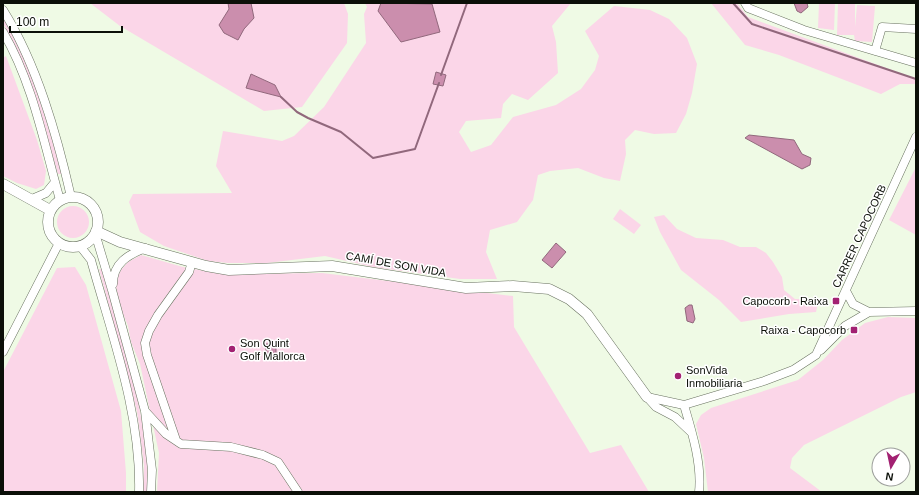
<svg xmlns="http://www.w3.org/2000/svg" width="919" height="495" font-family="Arial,sans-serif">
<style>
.green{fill:#fbd6e8}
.water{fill:#cb8ead;stroke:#91687c}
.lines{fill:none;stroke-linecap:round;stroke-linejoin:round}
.stream{stroke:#91687c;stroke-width:2}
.minor-casing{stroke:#697260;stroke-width:9}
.tertiary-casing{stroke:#697260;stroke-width:11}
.minor{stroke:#fff;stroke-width:8}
.tertiary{stroke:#fff;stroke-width:10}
.poi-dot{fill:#a22172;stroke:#fff;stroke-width:1.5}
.labels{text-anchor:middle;stroke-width:3;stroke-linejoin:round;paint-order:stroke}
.street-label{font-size:11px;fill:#0b0f08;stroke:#fff}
.poi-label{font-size:11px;fill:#0b0f08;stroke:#fff;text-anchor:end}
</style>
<rect width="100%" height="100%" fill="#effae5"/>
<path class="green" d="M90 3H344L348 14 347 43 302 107 264 111 120 26Z
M365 3H571L552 26 556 42 558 73 528 100 512 94 503 104 501 118 466 121 459 132 471 152 491 145 513 117 556 105 581 89 595 70 599 56 585 31 614 6 650 10 669 19 687 38 697 64 692 93 686 114 676 133 654 134 635 130 625 140 626 154 620 181 604 178 578 168 550 171 538 175 533 200 517 222 490 230 486 252 497 279H460L373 267 325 256 267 263H228L208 261 164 246 140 232 129 202 133 194 232 193 216 166 223 131 282 141 294 136 324 107 366 43 364 14 367 7Z
M711 3H737L748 17 916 79V84H900L881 94 779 55 745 45Z
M819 3H835L834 30 818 28Z
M838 3H855V27L857 5 875 6 872 42 855 41 854 35H837Z
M3 17C32 65 46 120 62 174H58L29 79 14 44 3 23Z
M6 56 37 140 46 171 44 185 36 189 17 183 3 176V58Z
M916 167V235L889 220Z
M57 222a16 16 0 1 1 32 0a16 16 0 1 1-32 0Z
M620 209 641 225 634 234 613 219Z
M664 215 677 229 696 238 723 240 740 247H756L766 253 773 262 782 277 784 290 795 299H819L816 312 789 314 741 322 719 300 681 270 660 232 654 217Z
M141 255 183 267 221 274 322 273 513 296 514 327 590 453 621 445 649 492H157L159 453 140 364 131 342 128 326 121 309 115 283 121 270 128 262Z
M75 267 86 285 121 411 126 473V492H3V372L57 268Z
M99 269H102C122 341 149 415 148 492H143L144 465 137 412Z
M888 317 916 318V392L901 397 804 445 792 458 790 468 822 492H708L704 458 696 424 701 415 711 408 798 380 823 360 842 340 865 323Z"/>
<path class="water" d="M228 3H251L254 18 244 29 238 40 224 33 219 25 229 9Z
M381 3 432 4 440 32 401 42 378 11Z
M794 3H807L808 7 801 13 797 11Z
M436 72 446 75 443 86 433 84Z
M251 74 275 85 281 97 246 88Z
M749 135 794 140 802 154 811 158 810 165 802 169 745 138Z
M556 243 566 252 552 268 542 260Z
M689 305H692L695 319 693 323 687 321 685 308Z
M266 344H276V358H266Z"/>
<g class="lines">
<path class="stream" d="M733 3 752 24 916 79
M441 75 467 3
M281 97 297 112 308 118 341 132 373 158 415 149 439 83"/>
<g class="minor-casing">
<path id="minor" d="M745 3 748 8 804 30 916 63
M3 10C37 64 57 135 71 197
M3 32C33 83 44 144 60 200
M875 51 882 27 916 29
M32 199 46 193 55 182
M95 233 112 290 145 411 152 470 151 492
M80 246 91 260C112 336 141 413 139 492
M113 284C113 263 128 255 145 248
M846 291 853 304 869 312
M821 350 845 326 869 312 916 311
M3 352 59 243
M647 397 684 405 764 381 793 370 816 355 916 137
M647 397 656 407 675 417 691 432
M684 405C692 432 702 464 699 492
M145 411 166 434 181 444 231 447 263 455 278 462 298 492
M176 440 147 355 145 343 149 331 158 315 189 272 192 262"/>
</g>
<g class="tertiary-casing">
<path id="tertiary" d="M3 184 50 210
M48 222a25 25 0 1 1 50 0a25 25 0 1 1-50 0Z
M96 231 120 242 206 266 229 270 332 266 466 288 513 286 549 289 569 299 587 314 647 397"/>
</g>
<use href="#minor" class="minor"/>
<use href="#tertiary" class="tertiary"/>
</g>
<g class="poi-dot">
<rect x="832" y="297" width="8" height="8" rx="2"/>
<rect x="850" y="326" width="8" height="8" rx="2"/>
<circle cx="232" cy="349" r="4"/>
<circle cx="678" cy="376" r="4"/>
</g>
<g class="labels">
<g class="street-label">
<text transform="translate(859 236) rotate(-65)" y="4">CARRER CAPOCORB</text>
<text transform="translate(396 264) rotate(10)" y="4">CAMÍ DE SON VIDA</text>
</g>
<g class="poi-label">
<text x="828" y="305">Capocorb - Raixa</text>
<text x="846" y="334">Raixa - Capocorb</text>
<text x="240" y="347" text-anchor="start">Son Quint<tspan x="240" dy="13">Golf Mallorca</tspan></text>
<text x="686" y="374" text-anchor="start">SonVida<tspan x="686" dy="13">Inmobiliaria</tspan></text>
</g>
</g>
<rect width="919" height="495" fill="none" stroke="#0b0f08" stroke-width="8"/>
<g transform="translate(891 467) rotate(189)"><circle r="19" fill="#ffffff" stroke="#9d9f9c"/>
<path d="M0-3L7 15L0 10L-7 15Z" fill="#a22172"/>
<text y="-6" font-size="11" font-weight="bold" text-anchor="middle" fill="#0b0f08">N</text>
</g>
<path d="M10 26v6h112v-6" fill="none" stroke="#0b0f08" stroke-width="2"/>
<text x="16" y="26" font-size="12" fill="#0b0f08" stroke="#ffffff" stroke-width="3" paint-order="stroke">100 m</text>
</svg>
